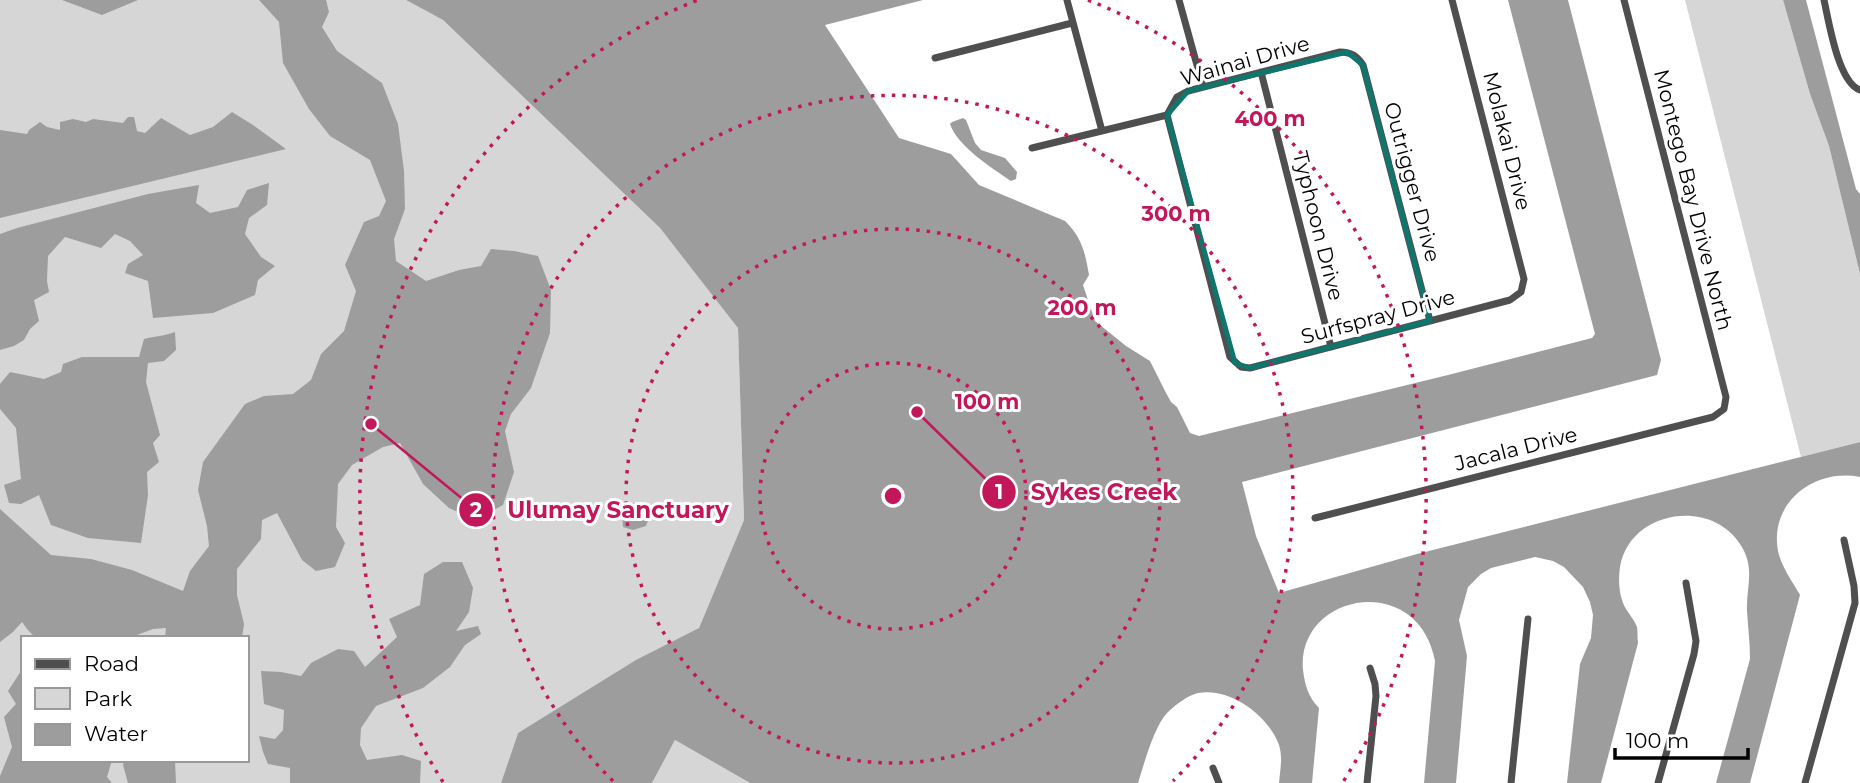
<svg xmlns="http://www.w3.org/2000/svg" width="1860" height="783" font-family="Montserrat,sans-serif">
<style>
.green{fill:#d6d6d6;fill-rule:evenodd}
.water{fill:#9d9d9d}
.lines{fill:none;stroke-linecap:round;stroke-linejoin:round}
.street{stroke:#4f4f4f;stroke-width:7}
.marked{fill:none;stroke:#0f766e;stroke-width:5;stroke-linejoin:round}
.ring{fill:none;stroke:#c2185b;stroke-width:3.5;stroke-dasharray:3.5 7}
.labels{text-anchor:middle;stroke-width:6;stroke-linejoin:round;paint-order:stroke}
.street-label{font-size:21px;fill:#000;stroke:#fff}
.centre{fill:#c2185b;stroke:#fff;stroke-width:3.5}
.ring-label{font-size:21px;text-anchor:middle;font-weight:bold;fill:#c2185b;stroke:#fff;stroke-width:6;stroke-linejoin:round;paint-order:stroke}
.leader{fill:none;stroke:#c2185b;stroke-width:2.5}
.callout-dot{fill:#c2185b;stroke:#fff;stroke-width:2.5}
.mark-label{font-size:21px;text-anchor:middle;font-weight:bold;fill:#fff}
.callout-label{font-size:23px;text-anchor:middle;font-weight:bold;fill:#c2185b;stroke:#fff;stroke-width:6;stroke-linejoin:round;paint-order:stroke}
</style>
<rect width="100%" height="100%" fill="#fff"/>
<path class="green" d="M0 0H406L443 20 660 228 738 327 744 520 699 628 518 733 501 783H0ZM23 638H247V760H23Z
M1685 0H1783L1810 94 1829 146 1860 274V442L1801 457Z
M675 740 750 783H652Z"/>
<path class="water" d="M62 0H138L102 15Z
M259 0H326L329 12 322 27 337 51 382 83 398 124 404 171 405 209 394 239 396 261 426 281 459 270 481 266 491 249 514 251 538 256 551 290 550 333 531 388 511 414 505 431 514 472 503 505 476 520 449 508 423 484 400 443 383 447 352 465 338 484 336 527 345 543 335 567 316 571 302 560 277 513 262 520 261 539 237 569V595L244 624 242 638H165L166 628 153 629 129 638H84L83 636C74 639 41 640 33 635 29 632 25 626 22 622L13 632 0 642V509L51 555 91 559 132 570 183 591 190 571 209 546 207 526 198 490 203 462 245 404 264 396 293 394 311 380 321 354 344 331 356 291 345 265 364 222 379 216 386 201 370 160 330 136 309 109 283 63 279 22Z
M406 0H923L825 25 899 138 951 154 979 185 1065 221C1082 238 1085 252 1089 275L1083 285 1095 321 1126 346 1150 361 1165 391 1171 402 1177 407 1190 433 1199 436 1448 375 1592 338 1595 334 1508 0H1568L1661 360 1657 375 1242 482 1256 536 1279 593 1417 554 1860 442V477C1815 468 1769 502 1778 551 1781 566 1792 581 1800 595L1750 783H1716L1750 659C1750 643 1748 627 1747 611 1746 586 1756 568 1740 544 1710 497 1629 511 1620 567 1618 581 1619 597 1626 609 1629 614 1635 621 1637 627 1638 632 1637 638 1638 643L1601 783H1567L1580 664 1591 638 1593 615 1590 602 1583 587 1564 567 1553 561 1535 557 1491 568 1481 574 1468 587 1459 620 1467 656 1456 783H1424L1435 661C1418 570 1296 593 1303 670 1305 685 1308 697 1319 708L1312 783H1279C1280 771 1283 757 1279 745 1269 716 1230 687 1198 693 1188 695 1174 706 1167 713 1154 727 1144 764 1138 783H750L675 740 652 783H501L518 733 636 660 699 628 744 520 738 328 660 228 443 20Z
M1783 0H1806L1856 189 1860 194V274L1829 146 1810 94Z
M232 112 253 125 286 149 0 218V130L27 134 29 130 40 122 47 127 60 130V122L73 119 86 122 93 119 123 123 128 117H134L137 131 145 133 161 118 190 135 213 127Z
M963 118 966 120 975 143 981 150 1005 158 1017 172 1016 179 1011 181C992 168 957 146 950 124L952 122Z
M269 183 267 205 249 218 245 234 261 257 275 266 258 280 255 295 213 313 153 318 148 281 125 273 128 264 143 255 130 241 115 234 101 248 65 237 48 256 47 281 49 292 34 300 39 321 30 329 24 340 14 346 0 350V234L17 228 148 194 199 185 196 203 210 213 238 207 247 190Z
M175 332 176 350 164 361 148 363 146 382 160 435 153 443 159 462 147 472 148 495 141 543 88 538 51 525 39 495 21 504 9 503 4 485 21 479 16 428 0 409V384L10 372 44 379 61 372 63 364 82 357H139L144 339C155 336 165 336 175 332Z
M639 502H647L651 512 646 526 633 530 623 527 622 514 632 503Z
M443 562H462L473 588 469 612 456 631 478 626 481 634 465 645 450 667 423 688 376 706 361 728 360 745 367 760 402 755 421 761 420 783H290V768L268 764 263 752 259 736 275 739 283 730 284 710 264 704 261 671 281 672 301 676 311 663 338 649 354 651 365 667 397 637 389 619 420 605 424 574Z
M23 668V760H112L107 777 112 783H0V776L12 747 4 717 16 704 8 691Z
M125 760H175L176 783H128L123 765Z"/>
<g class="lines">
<path class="street" d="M1067 0 1102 131
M1179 0 1203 87
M1824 0C1829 22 1838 82 1860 90
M935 58 1072 23
M1261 72 1331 347
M1167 115 1230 357 1241 367 1250 368 1510 300 1521 292 1524 279 1452 0
M1032 148 1167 115 1177 97 1188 91 1340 52C1351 52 1357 56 1363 65L1430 321
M1315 518 1713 417 1724 409 1726 397 1624 0
M1213 768 1219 783
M1367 783 1376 696 1375 684 1370 668
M1511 783 1528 619
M1658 783 1694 654 1696 641 1686 583
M1805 783 1855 603 1854 586 1844 540"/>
</g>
<path class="marked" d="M1347 52 1363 65 1430 321 1250 368 1235 363 1167 115 1188 91Z"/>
<g class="ring">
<circle cx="893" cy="496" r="133"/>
<circle cx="893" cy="496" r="267"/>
<path d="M613 781A400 400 0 1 1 1173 781"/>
<path d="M443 782A533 533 0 0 1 698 0M1088 0A533 533 0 0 1 1343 782"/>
</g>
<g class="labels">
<g class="street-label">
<text transform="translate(1245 61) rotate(-16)" y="7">Wainai Drive</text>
<text transform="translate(1507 141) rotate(76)" y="7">Molakai Drive</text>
<text transform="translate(1412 182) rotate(75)" y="7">Outrigger Drive</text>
<text transform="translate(1693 200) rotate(76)" y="7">Montego Bay Drive North</text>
<text transform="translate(1318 226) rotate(76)" y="7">Typhoon Drive</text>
<text transform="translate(1378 317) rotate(-15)" y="7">Surfspray Drive</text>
<text transform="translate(1516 449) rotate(-14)" y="7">Jacala Drive</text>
</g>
</g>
<circle cx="893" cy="496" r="10" class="centre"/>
<g class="ring-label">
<text x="1270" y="126">400 m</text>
<text x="1176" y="221">300 m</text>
<text x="1082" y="315">200 m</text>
<text x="987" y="409">100 m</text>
</g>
<path class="leader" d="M917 412L999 492M371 424L476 510"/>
<g class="callout-dot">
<circle cx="917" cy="412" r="7"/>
<circle cx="371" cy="424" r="7"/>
<circle cx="999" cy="492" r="18"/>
<circle cx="476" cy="510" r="18"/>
</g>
<g class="mark-label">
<text x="999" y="499">1</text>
<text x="476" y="517">2</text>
</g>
<g class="callout-label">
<text x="1104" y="500">Sykes Creek</text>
<text x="618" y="518">Ulumay Sanctuary</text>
</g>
<rect x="21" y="636" width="228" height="126" fill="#ffffff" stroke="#999999" stroke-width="2"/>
<rect x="35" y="659" width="35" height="10" fill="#4f4f4f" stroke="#999999" stroke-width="2"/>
<text x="84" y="671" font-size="21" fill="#000000">Road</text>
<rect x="35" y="688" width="35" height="21" fill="#d6d6d6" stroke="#999999" stroke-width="2"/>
<text x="84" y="706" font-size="21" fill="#000000">Park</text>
<rect x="35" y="724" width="35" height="21" fill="#9d9d9d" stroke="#999999" stroke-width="2"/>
<text x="84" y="741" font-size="21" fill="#000000">Water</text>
<path d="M1615 748v10h133v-10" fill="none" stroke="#000000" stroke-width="3.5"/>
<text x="1626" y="748" font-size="21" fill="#000000" stroke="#ffffff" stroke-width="5" paint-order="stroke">100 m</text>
</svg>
